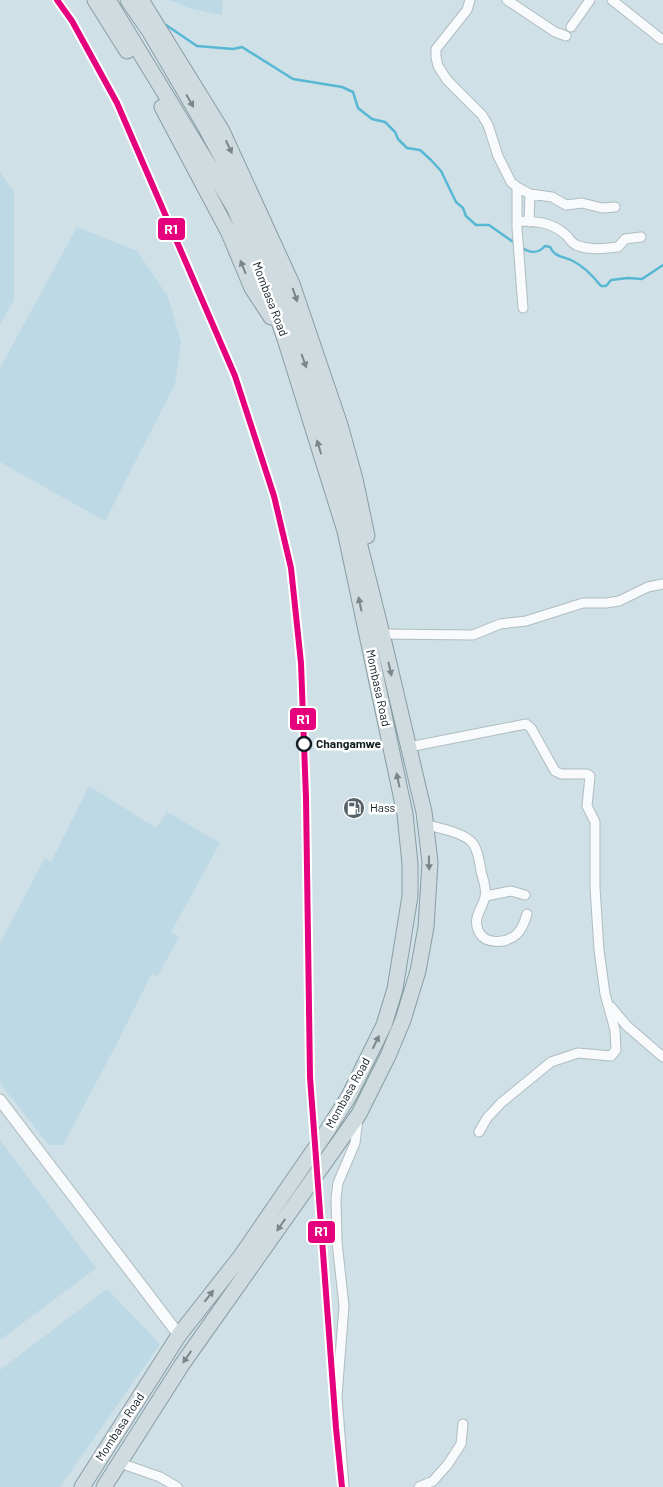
<svg xmlns="http://www.w3.org/2000/svg" width="663" height="1487" font-family="Barlow,sans-serif">
<style>
.built{fill:#bdd9e5}
.lines{fill:none;stroke-linecap:round;stroke-linejoin:round}
.stream{stroke:#58b8d4;stroke-width:2.5}
.minor-casing{stroke:#afbdc2;stroke-width:11}
.tertiary-casing{stroke:#afbdc2;stroke-width:13}
.trunk-casing{stroke:#899da4;stroke-width:17}
.minor{stroke:#f8fafb;stroke-width:9}
.tertiary{stroke:#f8fafb;stroke-width:11}
.trunk{stroke:#d0dbdf;stroke-width:15}
.rail-1-casing{stroke:#fff;stroke-width:10}
.rail-1{stroke:#e5007d;stroke-width:6}
.oneway{fill:#7b868b}
.stop-dot{fill:#fff;stroke:#141f24;stroke-width:2.5}
.labels{text-anchor:middle;stroke-width:5;stroke-linejoin:round;paint-order:stroke}
.street-label{font-size:12px;fill:#141f24;stroke:#fff}
.stop-label{font-size:12px;font-weight:bold;fill:#141f24;stroke:#fff;text-anchor:start}
.poi-label{font-size:12px;fill:#141f24;stroke:#fff;text-anchor:start}
.line-badge{stroke:#fff;stroke-width:2}
.badge-label{font-size:14px;text-anchor:middle;font-weight:bold;fill:#fff}
</style>
<rect width="100%" height="100%" fill="#cfe0e7"/>
<path class="built" d="M169 0H223L222 15 192 9Z
M0 172 14 192V300L0 324Z
M77 227 137 251 168 297 181 342 175 384 105 521 0 462V368Z
M89 786 156 828 167 812 220 843 171 932 179 937 157 977 152 973 116 1045 63 1145H49L0 1083V943L45 858 51 862Z
M0 1140 96 1268 0 1340Z
M107 1289 160 1344 60 1487H0V1370Z"/>
<g class="lines">
<path class="stream" d="M166 25 197 46 233 49 242 47 293 79 342 87 353 92 358 108 372 119 385 122 395 132 398 139 407 148 420 150 431 160 441 171 456 202 463 208 466 216 476 225H489L516 244
M521 247C529 253 538 254 545 246L550 247C555 258 564 256 573 261 585 267 593 276 601 286H606L611 280 628 278 642 279 663 265"/>
<g class="minor-casing">
<path id="minor" d="M470 0 467 10 436 49V57L438 66 447 80 482 115 488 125 498 156 511 182 517 187 530 194 552 197 566 205 582 203 602 208 615 207
M507 0 555 32 566 36
M612 0 661 39
M571 27 590 0
M517 187V228L523 308
M517 221C535 221 551 222 565 234 570 238 570 242 576 245 590 251 604 248 618 247L625 239 641 237
M529 222 530 194
M382 634 473 635 500 624 526 621 583 603H606L619 601 648 587 663 584
M409 747 526 724 531 728 555 771 561 774H587L590 776 587 806 595 822V887L599 950 605 994 615 1030 616 1050 611 1056 578 1053 551 1062 501 1103 487 1118 479 1132
M426 825C439 828 467 833 474 845 478 853 480 863 481 871 483 879 487 890 485 897 482 909 473 917 478 930 484 945 506 944 517 934 522 929 525 921 527 914
M486 896 511 891 525 895
M611 1007 627 1026 663 1057
M120 1463 160 1477 177 1487
M344 1487 337 1396 344 1306 337 1242 336 1198 338 1183 355 1143 358 1119
M419 1487 433 1481 448 1464 461 1444 463 1424"/>
</g>
<g class="tertiary-casing">
<path id="tertiary" d="M0 1100 179 1335"/>
</g>
<g class="trunk-casing">
<path id="trunk" d="M95 0 127 51
M141 0 222 131 292 284 340 425 355 479 367 536
M162 107 229 233 252 288 271 317
M82 1487 179 1335 241 1256 327 1131 349 1096 384 1025 395 989 410 896V864L405 814 345 531 285 339 267 287 234 207 108 0
M104 1487 183 1363 359 1114 388 1056 403 1020 418 971 426 927 430 862 424 812 382 634 356 530 320 405 260 239 236 184 206 128 150 32 128 0"/>
</g>
<use href="#minor" class="minor"/>
<use href="#tertiary" class="tertiary"/>
<use href="#trunk" class="trunk"/>
<g class="rail-1-casing">
<path id="rail-1" d="M57 0 72 21 117 103 235 376 274 496 291 568 301 663 306 798 310 1077 336 1428 342 1487"/>
</g>
<use href="#rail-1" class="rail-1"/>
</g>
<defs><path id="oneway-solid" d="M-6-.8H1V-3.2L6.5 0L1 3.2V.8H-6Z" transform="scale(1.25)"/></defs>
<g class="oneway">
<use href="#oneway-solid" transform="translate(190 101) rotate(60)"/>
<use href="#oneway-solid" transform="translate(229 147) rotate(65)"/>
<use href="#oneway-solid" transform="translate(243 267) rotate(-112)"/>
<use href="#oneway-solid" transform="translate(295 295) rotate(71)"/>
<use href="#oneway-solid" transform="translate(304 361) rotate(70)"/>
<use href="#oneway-solid" transform="translate(319 447) rotate(-107)"/>
<use href="#oneway-solid" transform="translate(360 604) rotate(-102)"/>
<use href="#oneway-solid" transform="translate(390 669) rotate(77)"/>
<use href="#oneway-solid" transform="translate(398 780) rotate(-102)"/>
<use href="#oneway-solid" transform="translate(429 863) rotate(89)"/>
<use href="#oneway-solid" transform="translate(376 1042) rotate(-64)"/>
<use href="#oneway-solid" transform="translate(281 1225) rotate(125)"/>
<use href="#oneway-solid" transform="translate(209 1296) rotate(-52)"/>
<use href="#oneway-solid" transform="translate(187 1357) rotate(125)"/>
</g>
<defs>
<g id="fuel-disc" transform="scale(1.125)"><circle r="9.5" fill="#556368" stroke="#fff"/><path d="M-5.5-6h7V0h2V4h1.3V-2.5L3-4.5l.8-.8L6-3V5H2.5V1h-1V6h-7ZM-4.2-4.7v3.2H.2V-4.7Z" fill="#fff"/></g>
</defs>
<g fill-rule="evenodd">
<use href="#fuel-disc" x="354" y="808"/>
</g>
<circle class="stop-dot" cx="304" cy="744" r="7"/>
<g class="labels">
<g class="street-label">
<text transform="translate(270 299) rotate(69)" y="4">Mombasa Road</text>
<text transform="translate(378 688) rotate(78)" y="4">Mombasa Road</text>
<text transform="translate(348 1093) rotate(-61)" y="4">Mombasa Road</text>
<text transform="translate(120 1427) rotate(-57)" y="4">Mombasa Road</text>
</g>
<g class="stop-label">
<text x="316" y="748">Changamwe</text>
</g>
<g class="poi-label">
<text x="370" y="812">Hass</text>
</g>
</g>
<g class="line-badge">
<rect x="157" y="217" width="29" height="24" rx="5" fill="#e5007d"/>
<rect x="289" y="707" width="28" height="24" rx="5" fill="#e5007d"/>
<rect x="307" y="1220" width="29" height="24" rx="5" fill="#e5007d"/>
</g>
<g class="badge-label">
<text x="171" y="234">R1</text>
<text x="303" y="724">R1</text>
<text x="321" y="1236">R1</text>
</g>
</svg>
